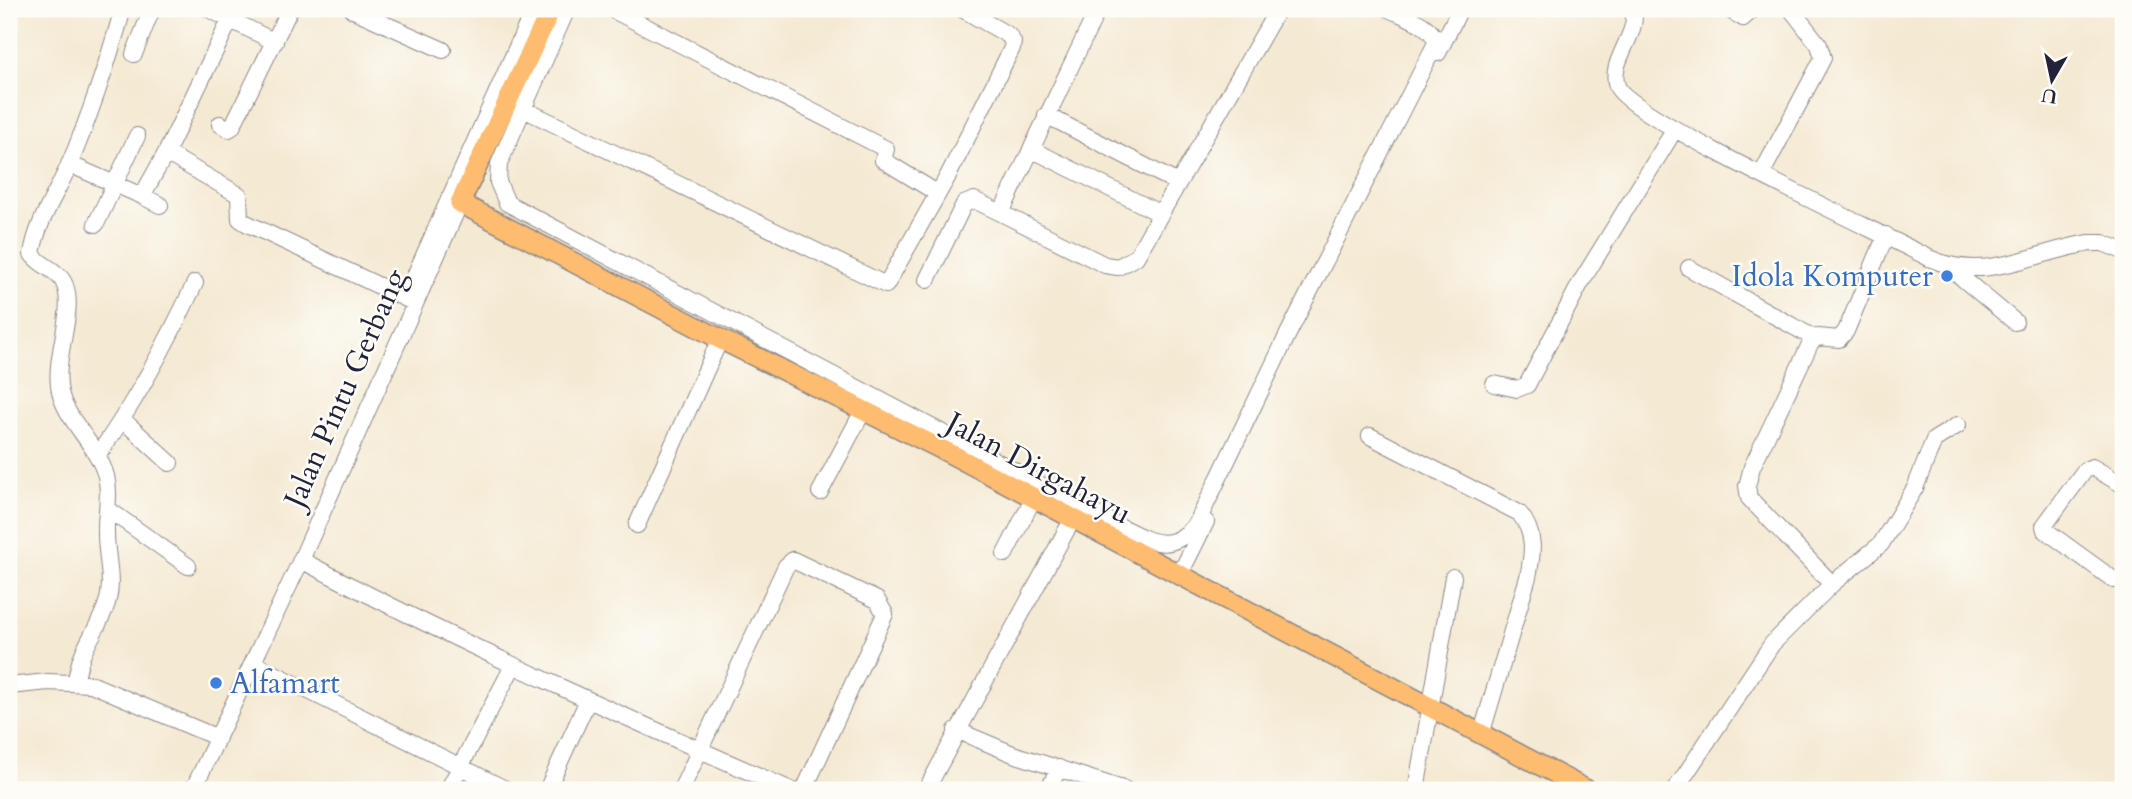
<svg xmlns="http://www.w3.org/2000/svg" width="2132" height="799" font-family="Cardo,serif">
<style>
.lines{fill:none;stroke-linecap:round;stroke-linejoin:round}
.minor-casing{stroke:#8b8686;stroke-width:18}
.major-casing{stroke:#8b8686;stroke-width:22}
.minor{stroke:#fff;stroke-width:16}
.major{stroke:#fdbc70;stroke-width:19}
.shop-dot{fill:#3f7fe0;stroke:#fdfcf7;stroke-width:2.5}
.labels{text-anchor:middle;stroke-width:5;stroke-linejoin:round;paint-order:stroke}
.shop-label{font-size:30px;fill:#366cbe;stroke:#fdfcf7;text-anchor:end}
.street-label{font-size:30px;fill:#22223b;stroke:#fdfcf7}
</style>
<rect width="100%" height="100%" fill="#fdfcf7"/>
<filter id="ink" filterUnits="userSpaceOnUse"><feTurbulence type="fractalNoise" baseFrequency=".0143" numOctaves="2"/><feDisplacementMap in="SourceGraphic" scale="14" xChannelSelector="R" yChannelSelector="G"/><feConvolveMatrix kernelMatrix="1 2 1 2 8 2 1 2 1" color-interpolation-filters="sRGB"/></filter>
<filter id="wash" filterUnits="userSpaceOnUse"><feTurbulence type="fractalNoise" baseFrequency=".00686" numOctaves="4" result="noise"/><feDisplacementMap in="SourceGraphic" scale="28" xChannelSelector="R" yChannelSelector="G"/><feGaussianBlur stdDeviation="1.57" result="paint"/><feColorMatrix in="noise" values="0 0 0 0 0 0 0 0 0 0 0 0 0 0 0 0 0 1.4 0 .05"/><feComposite in="paint" operator="in"/></filter>
<g filter="url(#wash)">
<rect width="100%" height="100%" fill="#f4e9d2"/>
</g>
<g filter="url(#ink)">
<g class="lines">
<g class="minor-casing">
<path id="minor" d="M209 9 275 42
M351 9 443 50
M567 9 499 164 498 182 507 203 1115 524C1149 540 1169 557 1197 523L1289 332 1436 43C1434 25 1403 16 1389 9
M611 9 886 149 883 160 937 193
M1098 9 1001 213 1105 265 1118 267 1136 257 1278 9
M1633 9C1640 34 1608 61 1617 86 1628 117 1884 234 1929 258 1987 284 2032 252 2090 243H2103L2123 251
M1728 9 1743 18 1753 9
M1438 53 1460 9
M134 54 152 9
M515 105 886 285 948 176 1012 48 1013 42 1008 35 962 9
M1046 115 1178 183
M220 124 229 129 232 127 290 9
M1031 149 1161 214
M166 153 239 195 240 219 246 223 413 302
M69 164 142 196 166 153 231 18
M1761 175 1823 58 1819 45 1791 9
M142 196 160 205
M96 224 137 136
M1949 267 2015 322
M1689 268 1814 338
M927 280 964 204 974 200 1001 213
M405 298 534 9
M1494 384 1517 389 1527 385 1581 282 1675 129
M123 420 170 463
M1370 436 1519 513C1536 533 1533 553 1528 577L1481 735
M98 455C136 401 167 343 195 283
M820 492 864 409
M109 510 188 566
M637 525 720 339
M1005 554 1033 499
M301 560C461 644 626 718 791 790
M1179 576 1206 522
M2114 580 2045 530 2044 526 2085 470 2092 467 2123 485
M1832 584 1749 498 1747 486 1752 467 1811 342 1818 337 1839 339 1846 331 1886 235
M253 663 507 790
M76 682C80 646 97 634 107 603 114 581 106 557 106 534 105 514 111 496 106 476 97 444 67 422 60 392 52 358 78 308 63 281 55 268 40 266 32 254 37 221 57 193 70 163 91 113 108 61 123 9
M9 686 48 682 91 684 218 738
M956 730 1013 754 1126 790
M193 790 301 560 460 203
M448 790 513 666
M547 790 588 700
M681 790 786 566 793 560 877 600 885 614 804 790
M926 790 1072 520
M1048 790 1059 768
M1416 790 1453 577
M1675 790 1772 644 1832 584 1881 544 1915 488 1934 440 1958 425"/>
</g>
<g class="major-casing">
<path id="major" d="M551 9 460 203 720 339 951 454 1587 790"/>
</g>
<use href="#minor" class="minor"/>
<use href="#major" class="major"/>
</g>
</g>
<g class="shop-dot">
<circle cx="1947" cy="276" r="7"/>
<circle cx="216" cy="683" r="7"/>
</g>
<g class="labels">
<g class="shop-label">
<text x="1933" y="286">Idola Komputer</text>
<text x="230" y="693" text-anchor="start">Alfamart</text>
</g>
<g class="street-label">
<text transform="translate(345 388) rotate(-66)" y="10">Jalan Pintu Gerbang</text>
<text transform="translate(1039 468) rotate(28)" y="10">Jalan Dirgahayu</text>
</g>
</g>
<rect width="2132" height="799" fill="none" stroke="#fdfcf7" stroke-width="35"/>
<g transform="translate(2052 80) rotate(189)" stroke="#fdfcf7" stroke-width="5" paint-order="stroke">
<path d="M0-5L12 26L0 18L-12 26Z" fill="#22223b"/>
<text y="-10" font-size="19" font-weight="bold" text-anchor="middle" fill="#22223b">U</text>
</g>
</svg>
